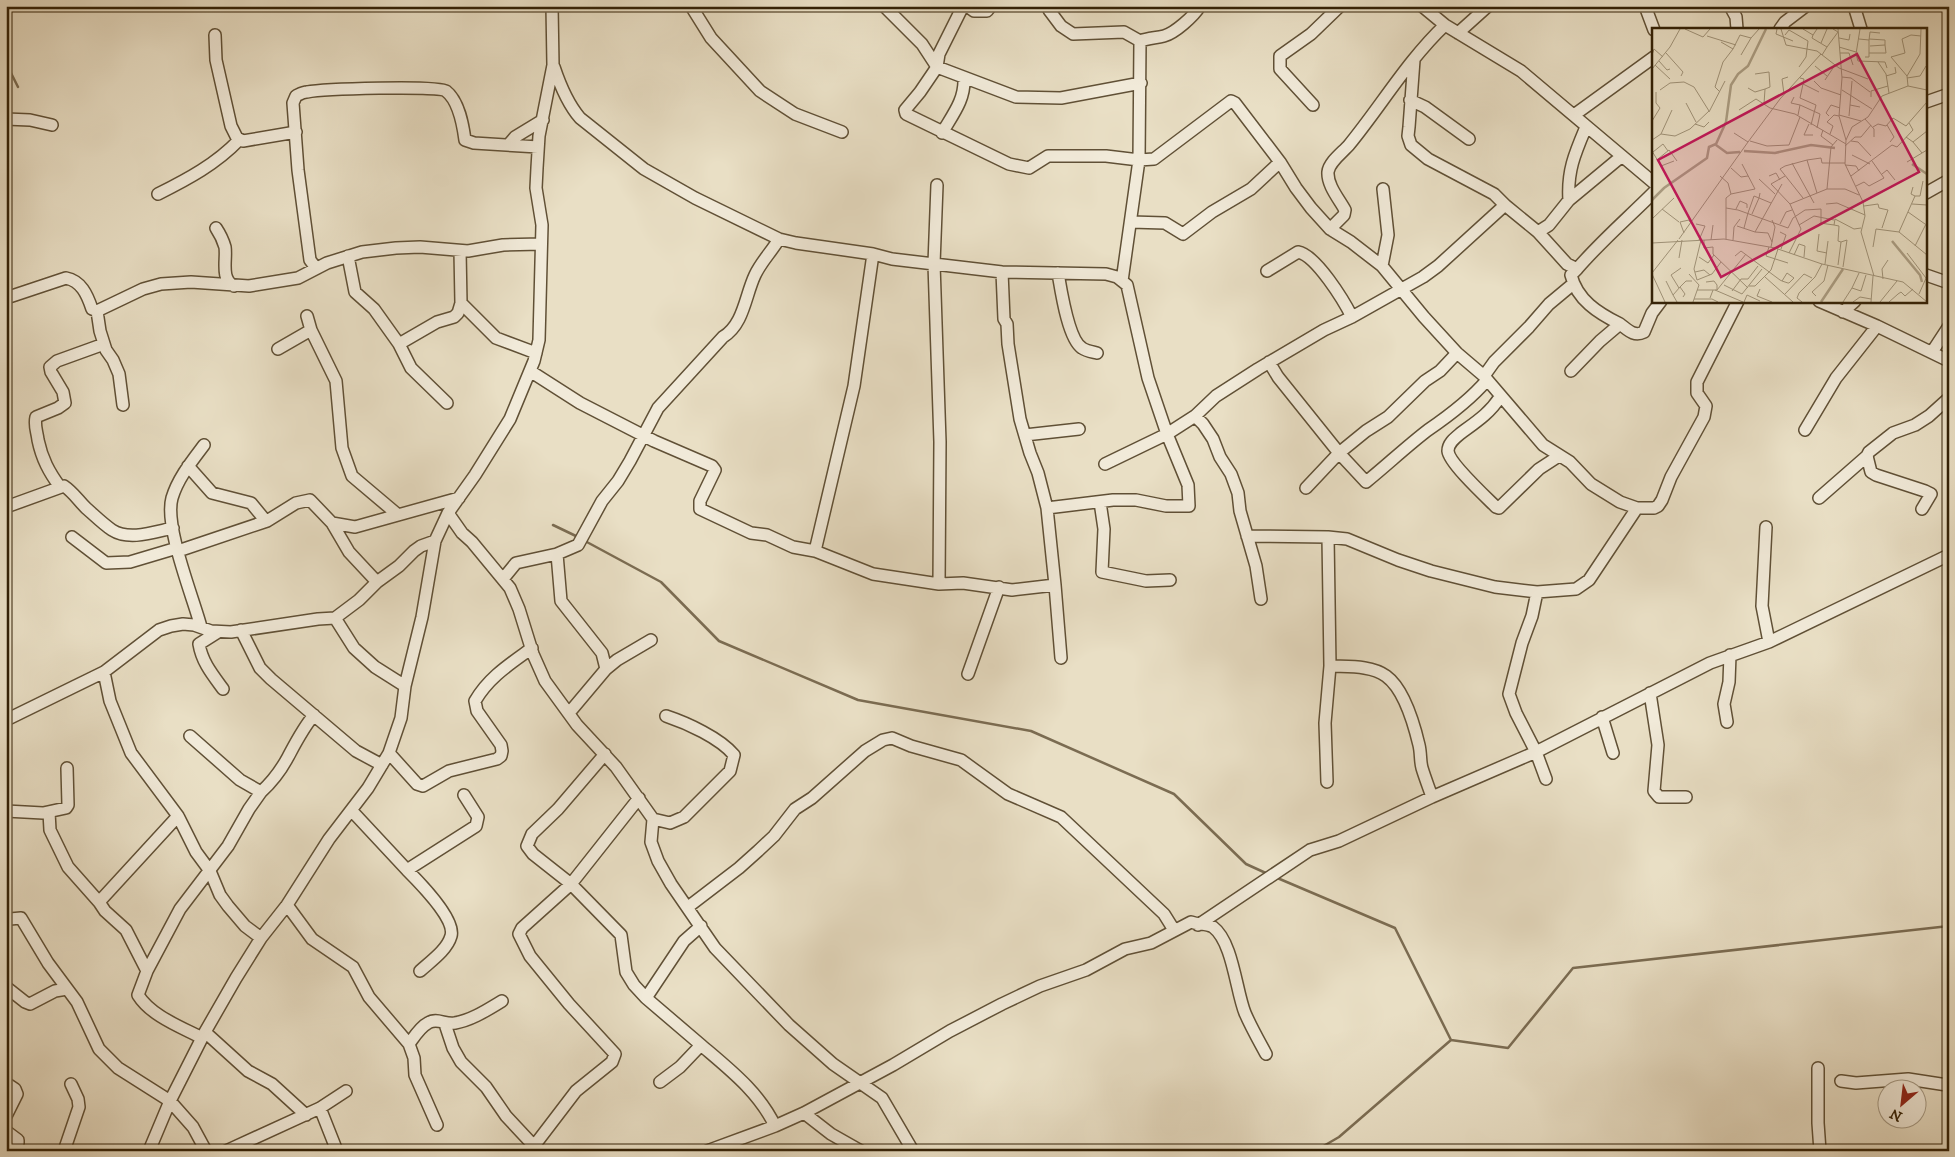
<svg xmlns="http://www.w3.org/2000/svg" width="1955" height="1157" font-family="'IM FELL DW Pica',serif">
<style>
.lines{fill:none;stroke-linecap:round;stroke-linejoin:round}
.stream{stroke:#7b6c52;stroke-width:2.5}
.minor-casing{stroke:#605036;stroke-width:14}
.minor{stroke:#f1ead9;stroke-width:11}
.inset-river{fill:none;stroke:#ab9e84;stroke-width:2.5}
.inset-road{fill:none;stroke:#a09379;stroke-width:1}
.view{fill:#c2185b;fill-opacity:0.15;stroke:#c2185b;stroke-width:2.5}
.inset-edge{fill:none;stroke:#332106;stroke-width:2.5}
</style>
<rect width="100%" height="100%" fill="#e9dfc5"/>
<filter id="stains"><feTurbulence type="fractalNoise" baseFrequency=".004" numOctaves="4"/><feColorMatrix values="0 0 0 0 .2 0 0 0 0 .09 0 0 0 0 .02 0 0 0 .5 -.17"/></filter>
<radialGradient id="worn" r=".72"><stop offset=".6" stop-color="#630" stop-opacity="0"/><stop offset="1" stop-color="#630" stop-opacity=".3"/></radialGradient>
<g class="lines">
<path class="stream" d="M6 63 18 87
M553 525 578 537
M585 541 661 582 719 641 858 700 1031 731 1174 794 1246 864 1268 874
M1275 877 1395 928 1451 1040
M1315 1151 1339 1137 1451 1040 1508 1048 1573 968 1949 926"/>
<g class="minor-casing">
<path id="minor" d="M691 6 711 38 760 91 795 114 842 132
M884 6 922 44 937 67 1016 97 1061 98 1141 83
M963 6 939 54 937 67 920 92 905 110 906 114 1009 164 1029 168 1048 156H1106L1139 160 1154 159 1231 101 1235 103 1280 162 1296 188 1311 208 1330 229 1351 242 1382 266 1424 317 1457 353 1484 376 1543 445 1570 462 1591 484 1620 502 1637 508 1589 580 1576 589 1537 592
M967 6 974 11H987L991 6
M1422 6 1445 25 1521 71 1654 183
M1645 6 1654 30
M1730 6 1736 17 1737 29
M1854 6 1861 29
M1049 10 1061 26 1073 34 1124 32 1140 41
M1780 29 1785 22 1806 6
M1458 33 1488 6
M215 35 216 60 231 126 237 138 243 141 296 132
M1414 60 1409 127 1408 136 1411 145 1428 159 1494 194 1505 205
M554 67C560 85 567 103 580 118L644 169 695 198 779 239 796 243 873 254 892 259 1002 272 1106 274 1117 277 1127 285 1148 378 1167 434 1188 485 1189 506H1166L1136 500H1113L1047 508
M1410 100 1425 107 1469 139
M1926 102 1949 94
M1313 105 1280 69V56L1311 34 1340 6
M1574 115 1654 57
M6 119 30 120 52 125
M942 133C953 114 965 100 964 78
M509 144 515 137 543 120
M937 185 934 264 940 442 939 584
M1926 193 1949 180
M158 194C188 179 216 164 239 140
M1569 200C1567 171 1575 153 1586 127
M1131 222 1165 223 1183 234 1212 212 1251 189 1280 162
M216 228C220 234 223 240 225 247 227 259 220 279 234 286
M1330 229 1344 215 1345 210C1339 199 1327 185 1328 172 1329 162 1343 152 1349 145 1381 106 1408 60 1445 25
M1538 232 1549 225 1569 200 1622 156
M460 251 461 303 496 338 536 353
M873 254 854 386 815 551 873 574 939 584 963 583 1012 590 1055 585 1047 508 1038 473 1030 453 1020 419 1008 344 1007 324 1004 319 1002 272
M348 256 355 292 374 309 399 344 411 368 447 403
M1382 266 1388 235 1383 189
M316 268 310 260 298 170 293 103 296 96C300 94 303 92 307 92 322 89 438 85 446 91 459 101 463 125 465 140L474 143 538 147
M1577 269C1601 241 1628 218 1654 192
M1267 271 1298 252C1316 255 1344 301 1352 317
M1058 273C1061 290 1068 339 1082 348 1086 351 1093 352 1097 353
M1926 275 1949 283
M1122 281 1139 160 1140 41C1148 38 1156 38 1164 36 1175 33 1194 16 1200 6
M6 298 66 278C81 281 87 294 92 309L97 311 143 289 161 284 191 282 249 286 298 278 327 263 362 252 396 248 420 247 468 251 503 245 541 244
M1819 301 1877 326 1949 361
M97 311 100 331 106 350 113 360 119 374 123 405
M1843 312 1855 301
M307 316 311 330 336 381 342 448 352 476 397 514
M399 344 437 322 454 317 458 313 461 303
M278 349 311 330
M1932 352 1949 326
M1269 362 1278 377 1339 453 1366 431 1388 417 1425 381 1440 371 1457 353
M530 371 580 403 654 441 712 466 715 470 700 501V509L751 533 767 535 793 547 815 551
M1571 371 1600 341 1620 324C1628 330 1634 337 1644 332L1652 313 1661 301
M1484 376 1494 362 1529 327 1549 304 1573 284
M1500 397C1490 413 1476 422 1461 433 1455 438 1448 443 1448 451 1449 463 1487 498 1496 507L1499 508 1539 469 1559 456
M1195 416 1203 424 1213 439 1220 457 1231 474 1238 493 1240 511 1256 566 1261 599
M1805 430 1836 378 1877 326
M1025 435 1079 429
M1105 464 1167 434 1195 416 1216 396 1258 369 1324 330 1352 317 1423 277 1438 266 1505 205 1538 232 1567 264 1577 269 1571 275C1577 300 1598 313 1620 324
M188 466 212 493 251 503 265 520
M60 487C49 472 42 459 38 440 37 431 34 426 36 417L58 408 65 403 63 392 51 372 50 367 57 361 104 344
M1306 488 1339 453 1366 482C1387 465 1407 446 1428 430 1450 415 1470 400 1487 380
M1819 498 1867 456
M1100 502 1104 529 1102 572 1146 581 1170 580
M6 507 64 486C73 492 78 500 86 508 94 515 103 524 112 530 129 541 154 532 173 528
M1637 508H1654L1658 506 1662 500 1671 477 1704 417 1706 406 1697 393V382L1738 301
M1922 509 1931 494 1925 491 1876 475 1871 472 1867 456 1869 452 1893 433 1915 425 1929 416 1949 398
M448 513 462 533 472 542 510 588 519 609 533 654 545 681 577 725 616 767 653 819 651 842 658 861 671 884 715 948 789 1025 833 1064 882 1098 913 1151
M332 523 349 552 377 582
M1766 527 1762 606 1769 642
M1247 536 1328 537
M72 537 106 563 130 562 177 548
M178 551 267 521 296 503 310 500 332 523 355 527 459 498
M557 554 561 601 602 653 606 669 569 713
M503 579 516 563 557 554 578 545 602 501 618 481 630 461 658 408 723 337C744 324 745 296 755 275 761 262 772 251 779 239
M1055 585 1061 658
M335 618 354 648 375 667 405 686
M201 627C193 597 164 526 172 498 178 478 192 461 204 445
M241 630 260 668 271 679 356 751 382 765
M218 632 199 644C202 662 212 674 223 689
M1330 666C1347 667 1371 665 1386 676 1404 689 1414 724 1419 745 1421 753 1420 761 1422 768 1425 778 1429 788 1432 797
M606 669 617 660 651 640
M104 672 110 701 131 753 178 816 196 852 210 871 220 895 228 906 245 926 261 938
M968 674 999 587
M1650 693 1658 745 1654 791 1659 797H1686
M1602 717 1613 753
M6 720 104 672 159 630 171 626 183 624 194 625 211 631 231 632 318 619 335 618 359 600 377 582 399 566 414 551 421 546 435 541
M1727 722 1724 704 1729 682 1730 655
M190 736 240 780 261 792C272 782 281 770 288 757 296 742 303 728 314 715
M389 753 417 784 423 786 449 771 497 759 501 756 502 751 501 745 477 711 475 701C489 677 510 664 532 648
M605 754 558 809 532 834 527 846 533 854 571 884 621 935 626 972 634 985 646 998
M1327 782 1325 723 1330 666 1328 537 1347 539 1398 560 1431 571 1495 587 1537 592 1532 616 1522 643 1509 694 1516 713 1536 752 1546 779
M6 811 43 813 66 808 68 805 67 768
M352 811 407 870 476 826 478 817 464 795
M49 812 50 830 68 867 99 902 105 911 126 930 147 971 138 995C151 1016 181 1027 202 1038
M653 819 670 823 684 817 730 771 734 755C720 738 687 723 666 716
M407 870C418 881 456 919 451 936 447 950 431 961 420 971
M99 902 178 816
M287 905 312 939 353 967 369 997 409 1044 414 1058 415 1075 437 1125
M688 907 739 868 758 851 774 836 795 809 812 798 865 751 883 740 892 738 911 746 961 760 1008 794 1061 817 1164 914 1174 930
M10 919 21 918 48 963 77 1002 99 1049 118 1068 170 1101 193 1127 206 1151
M1198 925 1310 850 1339 841 1432 797 1536 752 1710 663 1769 642 1949 555
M147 971 180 909 228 846 249 809 261 792
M6 987 25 1002 30 1004 55 991 67 989
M445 1024 453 1048 461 1062 486 1087 506 1116 534 1146 531 1151
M205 1032 248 1071 272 1084 306 1115
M409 1044C414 1037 420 1027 428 1023 437 1017 445 1025 455 1023 472 1020 487 1010 502 1001
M701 1045C729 1069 759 1092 775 1126
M1818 1068V1123L1820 1151
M1841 1081 1856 1083 1908 1079 1947 1085 1949 1087
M660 1082 680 1067 701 1045 646 998 684 941 701 926
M6 1083 15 1089 17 1094 6 1116
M320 1108 337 1151
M804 1113 831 1134 861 1151
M6 1131 18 1140V1143L14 1151
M534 1146 576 1091 612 1062 615 1054 569 1004 530 956 519 934 522 928 571 884 639 798
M64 1151 79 1107 78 1099 71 1084
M149 1151 170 1101 205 1032 236 978 261 938 287 905 329 839 368 788 389 753 401 718 405 686 422 617 435 541 448 513 475 475 510 419 534 361 539 340 542 225 536 188 537 168 539 136 553 65 552 6
M226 1151 320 1108 346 1091
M707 1151 775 1126 804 1113 893 1065 950 1031 1002 1004 1040 986 1086 970 1125 949 1151 943 1191 922C1199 925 1206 923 1213 927 1233 942 1236 991 1245 1013 1251 1027 1259 1041 1266 1054"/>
</g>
<use href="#minor" class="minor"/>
</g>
<g transform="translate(1652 28)">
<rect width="275" height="275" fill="#e9dfc5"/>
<path class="inset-river" d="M64 117 75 125 88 124M92 123 123 125 159 117 183 120M260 136 275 146M0 172 12 160 55 130 57 119 64 116 74 94 79 57 86 46 96 38 114 1M240 213 268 247 270 254M169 274 191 241"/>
<path class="inset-road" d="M33 1 51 9 58 1M125 1 124 6 141 13M129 1 134 17 165 23 187 40 216 51M151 1 161 7 165 1M186 1 190 50 187 88 194 112 193 136 211 174 213 188 209 204 222 248M208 1 204 26 206 33 233 34 235 40M133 7 137 2 156 13 154 29 147 39M161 7 160 10 175 19 170 27M55 8 84 17M187 10 197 12 198 6M207 11 217 12V29H213M217 11 233 12V17M217 12 218 4 228 5M69 14 81 21 88 7 99 10 107 1M169 15 175 1M175 19 186 4 181 1M187 19 204 24M14 25 31 44 29 48M188 25H197L201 37M217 25H234L233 17 218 18M0 27 2 21 11 29M89 27 99 10M7 33 15 42 18 41M226 34 234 46 237 65M3 37 18 51M163 38 175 48M0 41 18 19 28 1M103 46 117 44 118 59 113 61M234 48 244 45 243 39M255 48 239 29 253 25 250 11 259 7 269 8M190 49 199 50 218 64M148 50 152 51 151 56 167 64M255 50 268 48 274 38M173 52 183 37M162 53 169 60 189 67M151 56 148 70 164 77 159 97M256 58 275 62M96 60 103 64 113 61 112 76M190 62 220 81M68 64 63 59 71 34 81 21M132 66 130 51 136 49M142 69 139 75 148 77 146 87M219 69V63L236 58M34 75 44 94M148 77 168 86 165 100M198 77 200 53M87 82 104 71 118 80 143 86 194 116M57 84 73 53M187 87 209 93M177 88 174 85 179 77 188 80M197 88 198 77 208 79M213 91 222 101V109M0 93 8 80 4 75V64M43 96 52 99 57 94M157 96 152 107H161M235 97 242 109 238 114M221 99 226 96 234 98 241 90 254 98 275 74M171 102 169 108 181 117M82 105 96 114 128 71 169 26M9 106 20 82M178 106 181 98 175 94 182 87 187 88M254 109 261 114 275 103M0 112 9 106 23 108 38 101 57 83 42 59 32 54 18 55 8 62M194 112 200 99 216 89 230 68 256 58 255 48 268 26 269 1M98 113 115 118 137 117 148 89M199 113 206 114 219 128M261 114 270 125 275 122M193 118 203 109H209L219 97M0 123 9 138 22 133M1 124 11 116 16 123M200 127 218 136M6 131 17 122 25 133M155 132 169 130 170 135H193M255 134 270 125M140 135 162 175M193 137 204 138 207 143M79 140 89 149 96 148M230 146 235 142 243 152M68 148 76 155 79 166 103 161 90 136M117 148 124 145 128 152M133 148 119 156 138 176 175 161H193L207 167M199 148 240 117 245 119 261 102 257 95M107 151 123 166M204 158 212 154 217 158 232 150 220 133M261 159 259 166 263 168 247 204 275 227M175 161 179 119 185 112M79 166 74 170V180L86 182 136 200 141 190 153 182 169 181V195M263 168H268L271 153M151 170 128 141 133 138 155 132 165 165M174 176 185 175 213 187M260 176 275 177M212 178 226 176 227 180 236 182 230 200M74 180V211M10 181 27 194M84 181 88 173 95 176V180M256 184 273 196M96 185 102 168 107 170 108 165M100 186 107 170 119 175M0 191 22 170M44 196 53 198 47 212M128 196 134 184 140 182M147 197 162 188 182 192M182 197 187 198 186 213 189 214 186 237M85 198 103 204 130 156M166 198 168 195 182 197 183 191 202 201 209 200M92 200 96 185M103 204 116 205 120 214M128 204 134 207 129 221M32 205 28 194 37 192 38 194M167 206 165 223 175 225M27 211 96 114M49 212 42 241 45 252 60 246 69 234M52 212V220L61 219V226L96 260M59 212 61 197M81 212 82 199 88 191M189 214 195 212 191 239M0 215 72 211 123 220 170 236 251 254 275 274M263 218 275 194M117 219 114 228 136 235M119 219 123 199 120 192M221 219 224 201 247 204M137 225 149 201 138 176M255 225 274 250M142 227 147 216 153 218 152 229M83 228 89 223 128 252 130 253 136 255H137L142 250 135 245 130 253M47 229 56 235 62 227M27 230 30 212M173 236 176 213M43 244 52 242 58 247M0 245 26 212M0 246 13 274M37 246 47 257 41 274M113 249 141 274M231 251 230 241 236 232M14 253 21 267M54 254 62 253 65 257V262H61L58 270M72 257 90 266 110 241M97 258H103L119 242 126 221M27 260 19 247 29 240M200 260 207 245M108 261 105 268 120 274M45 262H61M63 262 91 274M65 262 94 226M80 263 89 251H96L106 238M133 266 152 246 160 250M267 266 275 248M164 268 160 264 172 253 176 237M31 269 33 266 28 259 34 253H40M42 271H60L66 274M25 274 21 267 28 259M92 274 95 267 108 273M150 274 145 270 147 265 163 249 170 236M191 274 200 260 209 263 214 247M201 274 208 269 219 271M219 274 221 248M228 274 245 253M237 274 246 266 249 264 253 268 261 261"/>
<path class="view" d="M205 26 267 144 69 249 6 132Z"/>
<rect width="275" height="275" class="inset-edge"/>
</g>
<rect width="1955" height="1157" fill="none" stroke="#e9dfc5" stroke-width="25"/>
<rect x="8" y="8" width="1940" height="1142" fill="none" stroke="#332106" stroke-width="2.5"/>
<rect x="12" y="12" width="1930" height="1132" fill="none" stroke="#332106"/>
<g transform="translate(1902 1104) rotate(208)"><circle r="24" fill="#f1ead9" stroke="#a59a85"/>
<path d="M0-4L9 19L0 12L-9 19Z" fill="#8f2418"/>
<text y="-8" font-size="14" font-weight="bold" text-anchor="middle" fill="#332106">N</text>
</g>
<rect width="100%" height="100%" filter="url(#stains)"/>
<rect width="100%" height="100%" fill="url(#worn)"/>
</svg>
